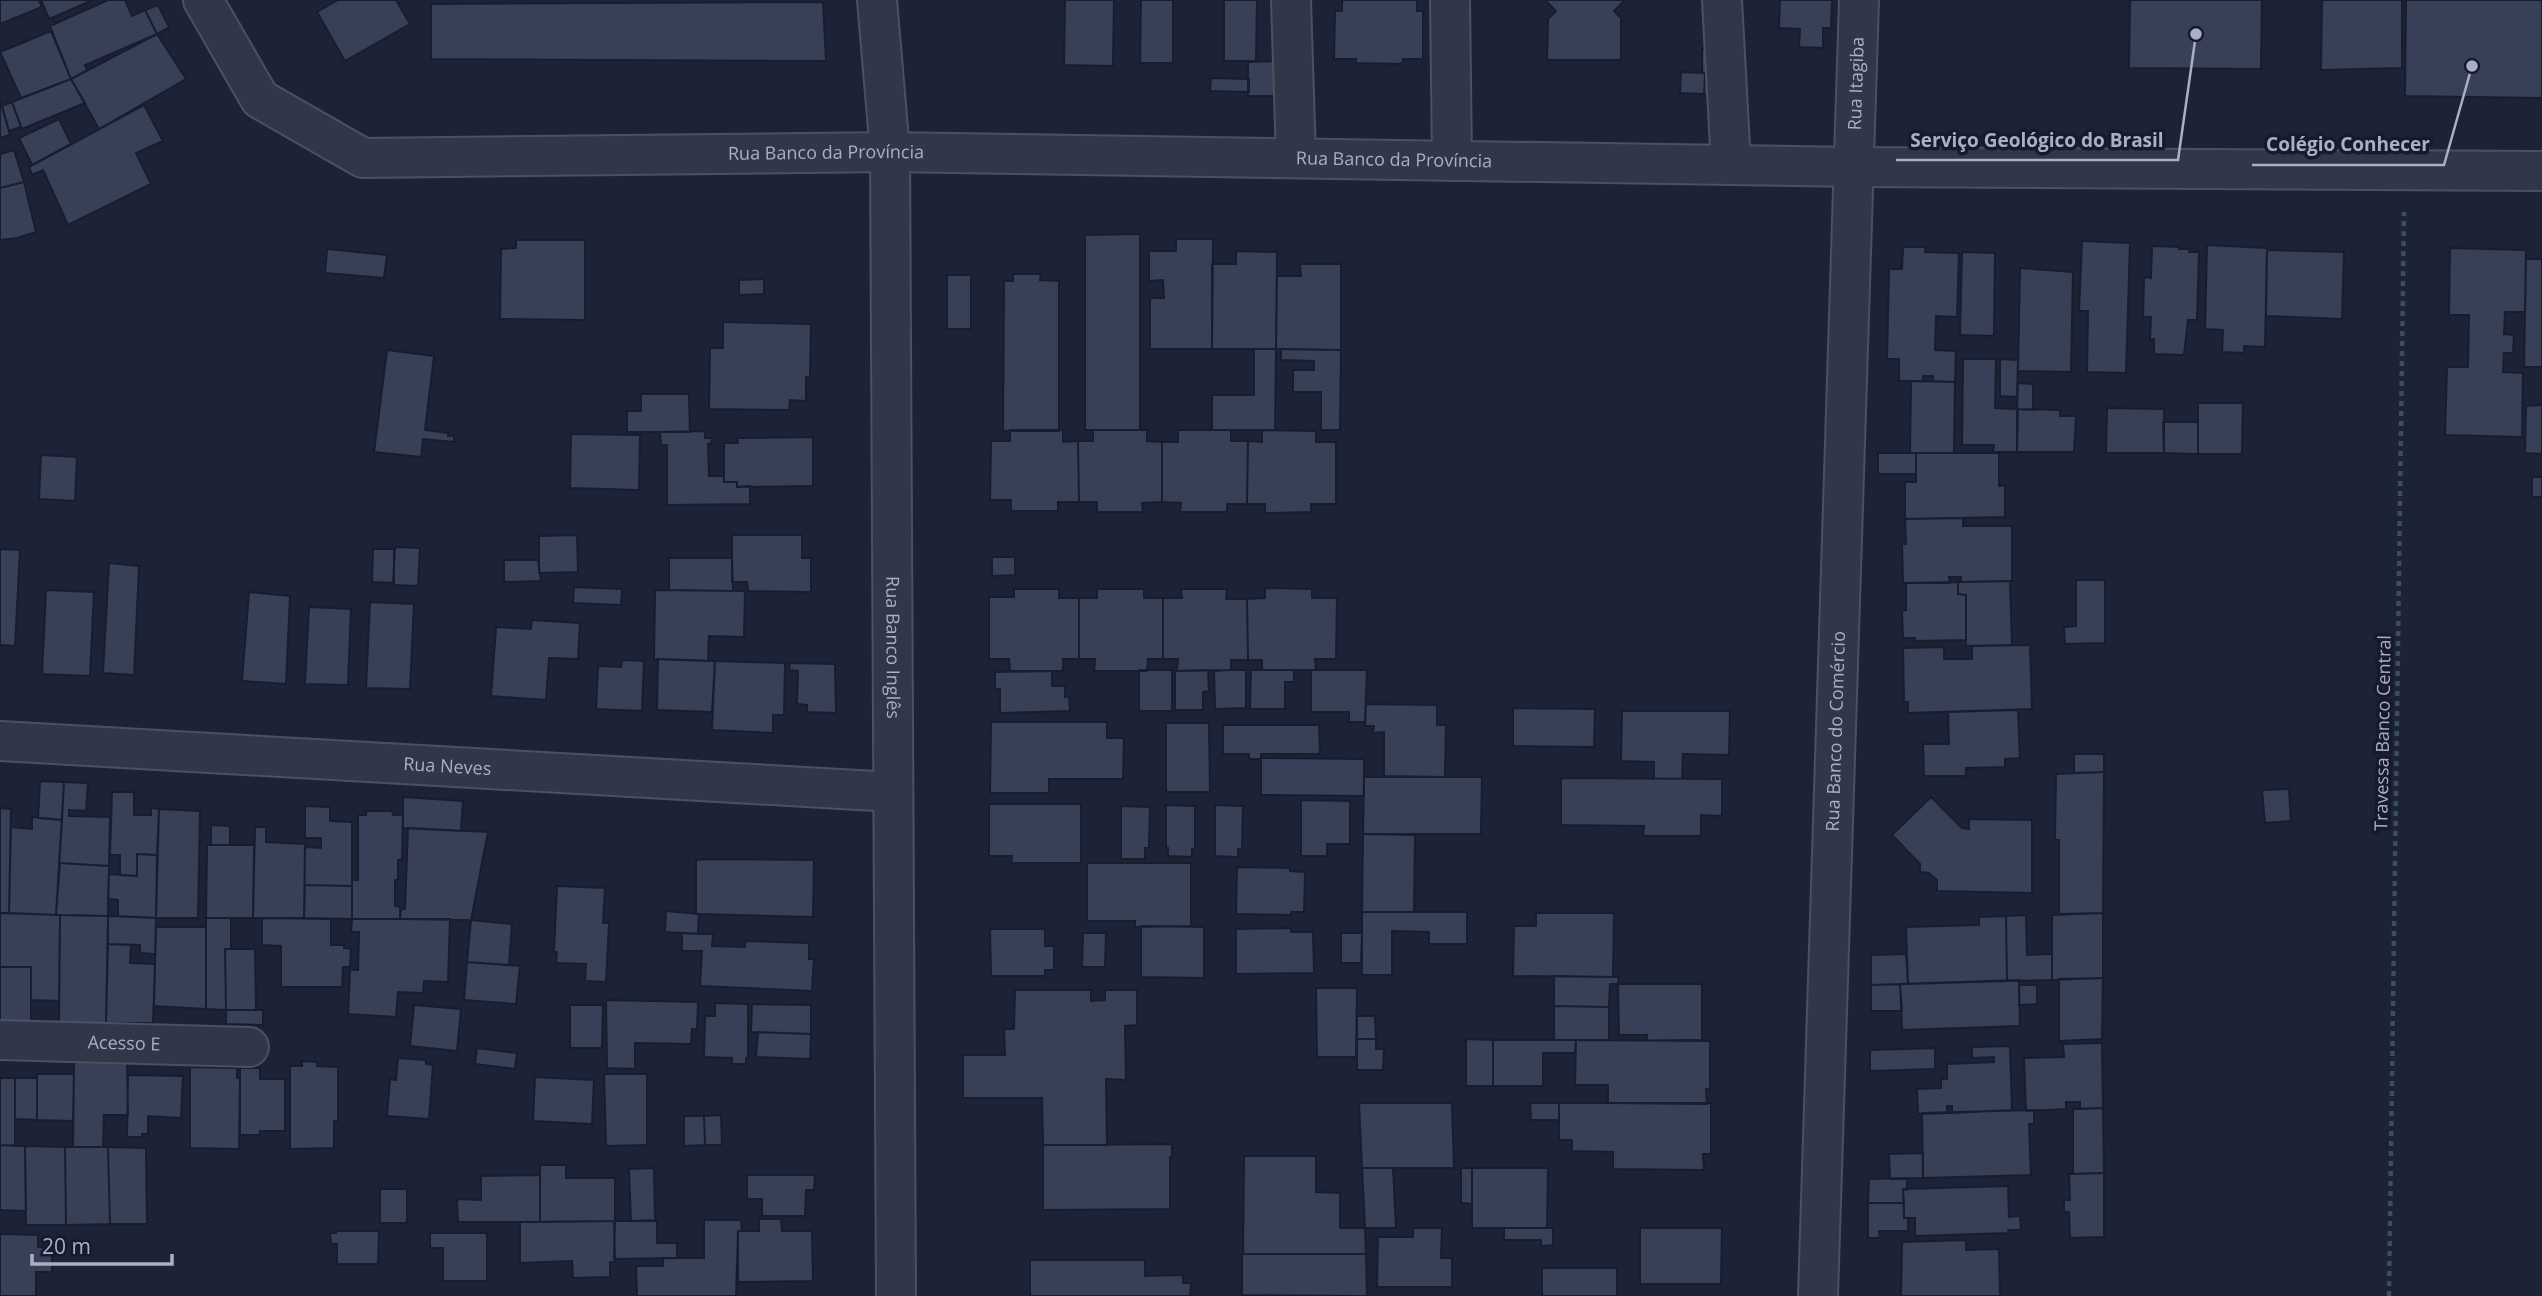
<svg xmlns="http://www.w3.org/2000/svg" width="2542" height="1296" font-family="'Open Sans',sans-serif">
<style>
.building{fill:#384058;stroke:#181d2e;stroke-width:2}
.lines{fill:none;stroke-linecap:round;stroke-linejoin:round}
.minor-casing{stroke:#4b5063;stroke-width:42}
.path{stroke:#3c4e56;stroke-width:4.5;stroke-dasharray:5 5;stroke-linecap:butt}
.minor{stroke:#313648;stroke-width:38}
.labels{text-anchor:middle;stroke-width:7;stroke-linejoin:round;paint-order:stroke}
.street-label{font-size:18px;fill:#aaafc5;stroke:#161b2c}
.leader{fill:none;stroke:#aaafc5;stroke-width:2.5}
.callout-dot{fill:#aaafc5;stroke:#161b2c;stroke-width:2.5}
.callout-label{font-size:19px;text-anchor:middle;font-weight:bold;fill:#aaafc5;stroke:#161b2c;stroke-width:7;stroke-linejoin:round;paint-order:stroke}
</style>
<rect width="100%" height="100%" fill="#1d2337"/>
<path class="building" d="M0 0H39L42 7 0 24Z
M41 0H93L49 19Z
M108 0H125L132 16 145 10 157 34 85 65 87 70 71 79 50 26Z
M338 0H396L410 24 345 61 317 12Z
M1065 0H1114L1113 66 1064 65Z
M1141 0H1173V63H1140Z
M1224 0H1257L1256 61H1224Z
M1342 0H1417V11H1423V59H1403L1402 64 1356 63V59H1334L1335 11H1342Z
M1545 0H1625L1614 11 1621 18V60H1547L1548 19 1556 11Z
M1780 0H1832L1831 28H1823V48L1799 47 1800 29 1779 28Z
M2130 0H2262L2261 69 2129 68Z
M2322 0H2402V68L2321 70Z
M2406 0H2542V98L2405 96Z
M823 2 826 61 431 59V4Z
M158 5 169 27 157 34 145 10Z
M51 31 71 79 21 98 0 52Z
M157 34 186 79 99 129 71 79Z
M1702 49 1718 50V95L1704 94 1705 73 1702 72Z
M1285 61V96H1248V62Z
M1681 72 1705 73 1704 94 1680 93Z
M1211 78 1249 79V92L1210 91Z
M71 79 85 103 22 129 12 102Z
M0 100 10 135 0 138Z
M12 102 21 127 9 131 2 106Z
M144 105 163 141 136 153 151 184 68 225 43 170 32 175 29 167Z
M59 119 71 144 32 165 19 138Z
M14 150 24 182 0 188V154Z
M24 182 36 232 17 238 0 240V188Z
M1140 234V430H1085V235Z
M1176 239H1213L1212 349H1150V298H1164L1163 280 1149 281V251H1176Z
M516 240H585V320L500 319 501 249 516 248Z
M2082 241 2130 243 2126 373 2087 372 2088 311H2079Z
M2207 245 2267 248 2265 347 2244 346V353L2222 352 2223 330 2205 329Z
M2152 246 2179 247V249H2189V252H2199L2197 320H2188L2184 355 2154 354V339L2150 340 2151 317H2143L2144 277 2151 278Z
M1903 247H1925V252L1959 253 1957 317 1936 316 1935 350 1956 351 1955 382 1933 381V376H1923V381H1899V359H1887L1889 269H1902Z
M2450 248 2526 250 2525 312H2505L2504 334 2514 335 2513 353H2504L2503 372 2523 373 2522 437 2445 435 2447 367H2468L2469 315H2449Z
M327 249 387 255 384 278 325 273Z
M2267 250 2344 252 2342 319 2266 316Z
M1236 251 1277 252 1276 349H1212V264H1236Z
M1962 252 1995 253 1994 336 1960 335Z
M2526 259H2542V367H2524Z
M1300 264H1341V350L1276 349 1277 276H1301Z
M2020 268 2073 272 2071 372 2018 371Z
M1013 274H1041L1040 280 1059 281V431H1003L1004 281H1013Z
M947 275H971V329H947Z
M764 279V294L739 295V280Z
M723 322 811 324 810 378 806 377V401L790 400 789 410 709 409 710 348H723Z
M1254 349H1276L1275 430H1212V395H1254Z
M1281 349 1341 350 1340 430H1321V392H1293V370H1314V361L1281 360Z
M387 350 434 356 425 430 448 433V436H454V442L423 439 421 457 374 452Z
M1963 359H1996L1995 408 2018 409 2017 452H1993L1994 445H1962Z
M2000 359 2018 360 2017 397 2000 396Z
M1911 381 1955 382 1954 453H1910Z
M2018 383 2033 384V410L2017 409Z
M641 394H689L690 432H627V411H641Z
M2198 403H2243L2242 454H2198Z
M2542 405V454L2525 453 2526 406Z
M2107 408 2164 409V453H2106Z
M2017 409 2060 410V416H2076L2074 452H2017Z
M2163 422H2198V454L2164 453Z
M1010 430H1063V442L1078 441 1079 502H1058V511H1011V500H990L991 441H1010Z
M1093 430H1147V441L1162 442V502L1142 503 1143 512H1097V502H1079L1078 441H1093Z
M1178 430H1231V441H1248L1247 504H1227V512H1180L1181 503 1162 502V442H1178Z
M1262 430 1316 431V442H1336V504H1311V512L1265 513V504H1247L1248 441 1262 442Z
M705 431V438H712L711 444H708L709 476H724V482H737V487L750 486V504L667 505V445H661L660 432Z
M571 434 640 435 639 490 570 488Z
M813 437V486L737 487V482H724V443H738L737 438Z
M1878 453H1916V474H1878Z
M1916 453H1999V486L2005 485V517L1905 519V482H1916Z
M41 455 77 457 75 501 39 499Z
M2532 477H2542V497H2532Z
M1963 518V526H2012V581L1961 582V577H1949L1950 583H1903L1902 544H1906L1905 519Z
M577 535 578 572 539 573V536Z
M732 535H802V558H811V592L748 591 747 582H732Z
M395 547 420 548 418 586 393 585Z
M0 549 20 550 15 646 0 645Z
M373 549H394V583L372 582Z
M992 557H1015V575L992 576Z
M669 558H732L733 591 669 590Z
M504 560H538L541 581 504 582Z
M109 563 139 566 134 675 103 673Z
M2076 580H2105V643L2065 644 2064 627 2076 626Z
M2010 581 2012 645 1966 646V595L1958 594V582Z
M1958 582V594L1966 595V640L1915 641V638H1903L1902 611 1906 610V583Z
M574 587 622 589 621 605 573 603Z
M1265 588 1312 589V598H1337L1336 659H1315L1316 670H1262V660H1248L1247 599 1265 598Z
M1014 589H1059V598H1079V659H1063V671H1010L1009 659H989V597H1014Z
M1097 589H1144V598H1163V659H1148L1147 671H1094L1095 659H1079V598H1097Z
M1181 589H1227L1226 599H1247L1248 660H1231V670L1177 671 1178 659H1163V598H1182Z
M46 590 94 592 90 676 42 674Z
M655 590 745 591 744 637 709 636 708 661 654 659Z
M249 592 290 596 286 684 242 681Z
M370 602 414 604 410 689 366 688Z
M309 607 351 609 348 685 305 684Z
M532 620 580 623 578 659 549 658 546 700 491 696 496 627 531 629Z
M2030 645 2032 709 1908 713V702H1904L1903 648 1944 647V659H1972V646Z
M658 659 715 661 712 712 657 710Z
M622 660 644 661 642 711 596 709 598 666 621 667Z
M715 661 785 663 784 715H773V733L712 730Z
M790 663 835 664 836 713 807 712V705L797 704 798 671 789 670Z
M1139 670H1172V711H1139Z
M1208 670 1209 691 1203 692V710H1175V671Z
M1231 670H1246V708L1215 709 1214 671Z
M1251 670H1294V682H1285V709H1250Z
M1311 670H1367L1365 722H1349V712H1311Z
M1052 671V686H1065V697L1069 696 1070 711 1000 713V689H995V672Z
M1366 704 1437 705V725H1446L1445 777 1384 776V732L1373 733 1374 726H1365Z
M1513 708 1595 709 1594 747 1513 746Z
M2018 710 2020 758 2005 759V767L1966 768V776H1924L1923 744H1949L1948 712Z
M1622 711H1730L1729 755 1683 754 1682 779H1654V762L1621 761Z
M991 722H1107V738H1124L1123 779H1049V793H990Z
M1166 723H1209L1210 792H1166Z
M1223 725H1319L1320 754H1261V759H1249V754H1223Z
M2074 754H2104V772L2074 773Z
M1261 758 1364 759V796L1261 795Z
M2104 772 2103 913 2059 914V840H2055L2056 774Z
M1364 777H1482L1481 834H1363Z
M1561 778 1722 779V816L1701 815V836H1643L1644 826 1561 825Z
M40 781 64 782 62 820 38 818Z
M64 782 88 783 86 811 69 810V816L110 817 108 916 56 915Z
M2289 789 2291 821 2265 823 2262 790Z
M112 792H134V815H151V808L159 809 157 855 137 854V876L120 875V855H110Z
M403 797 463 801 461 831 403 828Z
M1931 797 1962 828 1969 829V819L2032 820V893L1937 891V880L1929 873 1920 872V864L1892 835Z
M1301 800 1350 801V844H1327V856H1301Z
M989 804H1081V863H1011L1012 856H989Z
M1166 805 1195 806V849H1192V857L1168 856V848H1166Z
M1215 805 1243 806 1242 850 1238 849V857L1215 856Z
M305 806 330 807V821L352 822V919L304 918 305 847 321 848V838H305Z
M1121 806 1150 807 1149 848H1145V859H1121Z
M0 808 11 809 9 913H0Z
M159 809 200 811 198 918H156Z
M366 811H392L393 815H403L402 860H398V880H395V906L400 907V919H352V880H358V815H366Z
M32 817 62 820 56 915 9 913 11 827 32 829Z
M211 825 230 826V845H211Z
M255 827H266V842L305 844 304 918H253Z
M408 828 488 832 471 920 400 919 401 909H405Z
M1363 834 1415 835 1414 912H1362Z
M207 845H254L253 918H206Z
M137 854 157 855 156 918 118 916V900L108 899 109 874 137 876Z
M709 859 814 860 813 917 696 914V860Z
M60 863 109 866 108 916 56 915Z
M1087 863H1191V926L1135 927V921H1087Z
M1237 867 1290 868V871L1305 872 1304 912H1291V915L1236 914Z
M305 885 352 886V919L304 918Z
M557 886 605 888 603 923H609L606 982 585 981 586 964 556 963 557 952H554Z
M666 911 699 914 698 934 665 932Z
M1362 912H1467V944H1429V932L1392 931V975H1362Z
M0 913 60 915 59 1001 31 1000V967H0Z
M1536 913H1614L1613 977 1513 976 1514 926H1536Z
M2103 913V978L2052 980V915Z
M60 915 108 916 106 1023 59 1024Z
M2026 915 2027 955 2052 954V980L2007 981 2006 916Z
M108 916 156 918 155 954 140 953V945L108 944Z
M2006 916 2007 981 1908 984 1906 927 1979 925V917Z
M206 918H231V949H225L226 1010 206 1009Z
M262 918 331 919V945H344V948L351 949 350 967H343L342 987H281V946L262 945Z
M352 919H450L448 982 424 981 423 993 398 992 396 1017 348 1014 350 970H358L359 932H351Z
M471 920 512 924 509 965 467 962Z
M1141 926 1204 927V978L1141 977Z
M156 927H206V1009L154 1006Z
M1291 928V932H1313L1314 973 1236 974V929Z
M990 929H1045V946H1054V970H1045V976H991Z
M682 933 713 934 712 946 745 947V941L809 943V959H814L812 991 700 986 702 951H682Z
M1083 933H1106L1105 967H1082Z
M1341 933H1362L1361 963H1341Z
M108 944 131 945 130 963 155 964 153 1023H106Z
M225 949H255L256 1010H226Z
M1906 954 1908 984 1871 985V955Z
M467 962 520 966 516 1004 464 1000Z
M0 967H31V1024L0 1023Z
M1554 976 1613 977H1619L1618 984H1610L1609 1007 1554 1006Z
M2103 978 2102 1039 2059 1041V979Z
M2019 980 2020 1026 1902 1030 1900 984Z
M1618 984H1702V1040L1647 1041V1035H1619Z
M1900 984 1902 1011H1871V985Z
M2019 985H2037V1004L2019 1005Z
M1316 988H1357L1356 1057H1317Z
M1015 990H1091V1001L1105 1000V990H1137V1025L1125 1026 1126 1080 1106 1079 1107 1145H1043L1042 1098H963V1055H1005L1004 1029H1014Z
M606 1000 698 1002 697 1029H692L691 1044 635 1043V1069L607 1068Z
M715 1003 748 1004V1058H746V1064H732V1058L704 1057 705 1016H715Z
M752 1004 811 1005V1034L751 1032Z
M414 1005 461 1009 457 1051 410 1046Z
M570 1005H603L602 1048H570Z
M1554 1006 1609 1007V1040H1554Z
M226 1010H263V1025L226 1024Z
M1357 1016H1375L1376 1039H1357Z
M758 1032 811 1034 810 1059 756 1057Z
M1357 1039H1376V1049H1384L1383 1070H1357Z
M1466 1039 1493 1040V1086H1466Z
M1493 1040H1576L1575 1053H1543V1086H1493Z
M1576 1040 1710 1041V1090L1706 1089 1707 1104 1608 1103V1085H1575Z
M2102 1043 2103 1108 2080 1109V1102H2066V1109L2026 1111 2024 1058 2064 1057 2063 1044Z
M2010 1046 2012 1110 1952 1113V1106H1947V1113L1918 1114 1917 1089 1941 1088V1079H1947V1064L1994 1062V1057L1972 1058V1047Z
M477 1048 517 1053 515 1069 475 1064Z
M1935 1048V1069L1870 1071V1050Z
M398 1058 426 1060V1064L433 1065 429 1119 387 1116 390 1079 396 1080Z
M74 1060H127L128 1115H104L103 1147H73Z
M302 1061 317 1062V1066L338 1067V1121H334V1148L290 1149V1066H302Z
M190 1067 237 1068V1078H240L239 1149 190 1148Z
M240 1068H260V1079H285V1131H260V1135H240Z
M37 1074H74L73 1121 37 1120Z
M604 1074H647V1145L606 1146Z
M128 1075 183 1076 181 1118 148 1116V1134H142V1137H127Z
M535 1077 594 1080 592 1124 533 1121Z
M0 1078H15V1146L0 1145Z
M15 1078H37V1120L15 1119Z
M1359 1103H1452L1454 1168H1362Z
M1530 1103H1559V1120H1531Z
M1559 1103H1711V1154H1703L1704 1170 1613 1169V1152L1572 1151V1140H1559Z
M2103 1108 2104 1173 2073 1174V1109Z
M2034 1110V1124H2029L2031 1175 1923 1178 1922 1113Z
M721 1115 722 1145H705L704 1116Z
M684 1116H704L705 1145 684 1146Z
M1172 1144V1157H1170V1209L1043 1210V1145Z
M0 1145 25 1146 26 1211 0 1210Z
M25 1146 65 1147 66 1225H26Z
M65 1147H108L110 1224 66 1225Z
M108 1147 146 1148 147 1224H110Z
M1923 1153V1178L1890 1179 1889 1154Z
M1244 1156H1316V1192L1340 1193V1228H1365L1366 1254H1243Z
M540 1165H566V1178H615V1221L540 1222Z
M654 1168 655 1220 631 1221 629 1169Z
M1362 1168H1393L1396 1228H1365Z
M1461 1168H1472V1204L1461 1203Z
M1472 1168H1548L1547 1228H1472Z
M2104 1173V1237L2070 1238 2069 1212H2064V1200H2070L2069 1174Z
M540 1175V1222H458L457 1199 481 1200V1176Z
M747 1175H815L814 1190H806L805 1216H762V1199H747Z
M1907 1178V1190L1903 1189 1904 1203H1868L1869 1179Z
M2008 1186 2009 1217 2020 1216 2021 1230H2008L2009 1233 1915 1236V1218H1904L1903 1189Z
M380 1189H407V1223H380Z
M1868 1203H1904V1218H1908V1231H1879L1880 1238H1868Z
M759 1219H781L782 1231H812L813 1281 738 1282V1231H759Z
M704 1220H741L742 1231H738L736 1296H637L636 1266H663V1258H704Z
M614 1221 615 1262H610V1277L573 1278 572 1261 520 1263V1222Z
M615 1221H657V1243H677V1258L614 1259Z
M1413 1228H1442L1441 1258H1452V1287H1377L1378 1237H1413Z
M1504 1228H1553V1245L1541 1246V1240H1504Z
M1640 1228H1722L1721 1284H1640Z
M336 1231H379L378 1264H337V1244H331L330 1233H336Z
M430 1233H487V1281H443V1248H430Z
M0 1234 38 1235V1247L52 1248V1272H36V1296H0Z
M1966 1240V1250L1999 1249 2000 1296H1901L1902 1242Z
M1242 1254H1366L1367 1296 1242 1295Z
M1030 1260H1145V1276L1183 1275V1283H1191L1190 1296H1030Z
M1542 1268H1617V1296H1542Z"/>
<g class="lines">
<g class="minor-casing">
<g id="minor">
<path id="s1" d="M203 0 260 99 363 158 890 152 1854 167 2542 171"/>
<path id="s2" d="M877 0 890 152 896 1296"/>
<path d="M1291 0 1296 158"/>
<path d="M1450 0 1452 161"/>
<path d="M1722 0 1731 165"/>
<path id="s3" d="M0 741 893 792"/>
<path id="s4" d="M0 1040 249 1047"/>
<path id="s5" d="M1818 1296 1859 0"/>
</g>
</g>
<path class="path" d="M2389 1296 2404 212"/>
<use href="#minor" class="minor"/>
</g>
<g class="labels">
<g class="street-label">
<text dy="6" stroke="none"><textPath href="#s5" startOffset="1213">Rua Itagiba</textPath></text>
<text dy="6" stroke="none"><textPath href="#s1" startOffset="696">Rua Banco da Província</textPath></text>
<text dy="6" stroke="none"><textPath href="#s1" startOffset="1264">Rua Banco da Província</textPath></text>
<text dy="6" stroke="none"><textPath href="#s2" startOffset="648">Rua Banco Inglês</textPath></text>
<text dy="6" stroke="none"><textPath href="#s5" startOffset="565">Rua Banco do Comércio</textPath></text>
<text transform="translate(2383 733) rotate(-89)" y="6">Travessa Banco Central</text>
<text dy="6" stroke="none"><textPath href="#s3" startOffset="448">Rua Neves</textPath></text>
<text dy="6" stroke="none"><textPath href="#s4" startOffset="124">Acesso E</textPath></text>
</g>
</g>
<path class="leader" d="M2196 34L2178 160H1896M2472 66L2444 165H2252"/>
<g class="callout-dot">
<circle cx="2196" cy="34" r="7"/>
<circle cx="2472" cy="66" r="7"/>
</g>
<g class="callout-label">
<text x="2037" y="147">Serviço Geológico do Brasil</text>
<text x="2348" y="151">Colégio Conhecer</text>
</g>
<path d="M32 1254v10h140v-10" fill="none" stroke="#aaafc5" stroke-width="3.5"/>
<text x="42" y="1254" font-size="21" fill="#aaafc5" stroke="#161b2c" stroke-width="5" paint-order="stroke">20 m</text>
</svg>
